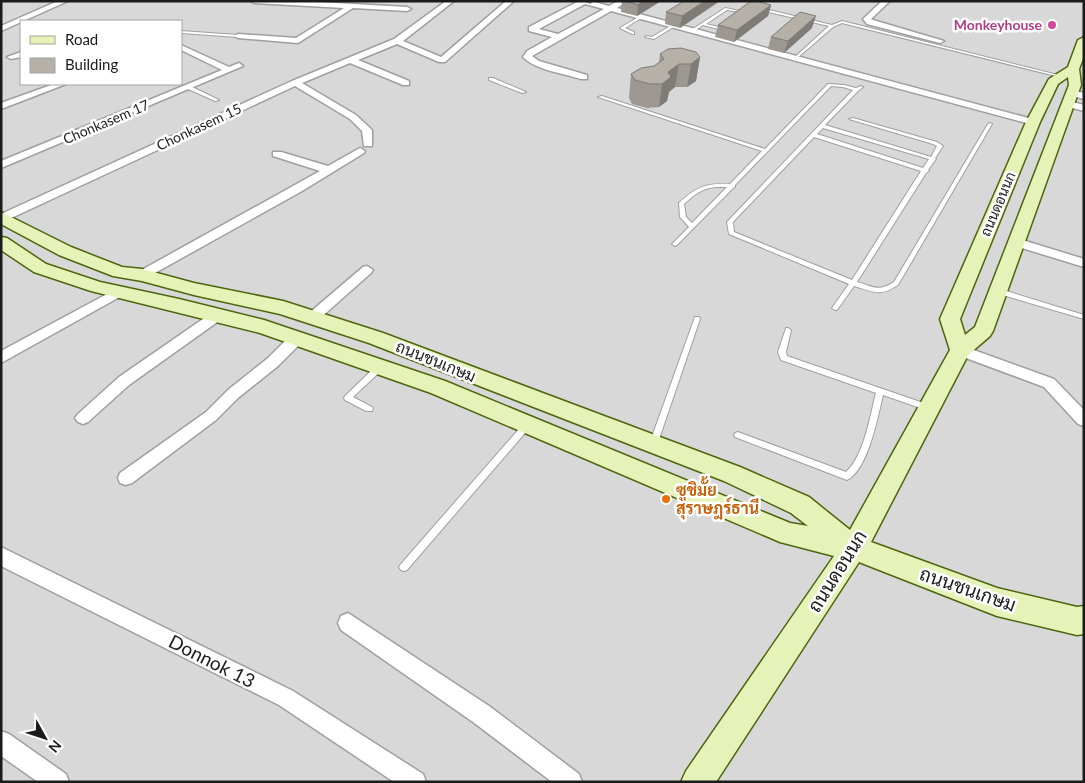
<svg xmlns="http://www.w3.org/2000/svg" width="1085" height="783" font-family="Lato,Sarabun,sans-serif">
<style>
.residential{fill:#d9d8d8;fill-rule:evenodd}
.lines{fill:none;stroke-linecap:round;stroke-linejoin:round}
.lane-casing{stroke:#9f9f9f;stroke-width:2}
.street-casing{stroke:#9f9f9f;stroke-width:3}
.secondary-casing{stroke:#4c660e;stroke-width:3}
.lane{fill:#fff;fill-rule:evenodd}
.street{fill:#fff;fill-rule:evenodd}
.secondary{fill:#e5f3b9;fill-rule:evenodd}
.wall{fill:#9c9790}
.shaded-wall{fill:#7f7b76}
.building{fill:#b5b0a8;stroke:#7f7b76}
.hotel-dot{fill:#d1479c;stroke:#fff;stroke-width:2}
.food-dot{fill:#e8710a;stroke:#fff;stroke-width:2}
.labels{text-anchor:middle;stroke-width:5;stroke-linejoin:round;paint-order:stroke}
.far-hotel-label{font-size:14px;font-weight:bold;fill:#b23c85;stroke:#fff;text-anchor:end}
.far-street-label{font-size:14px;fill:#1b1b1b;stroke:#fff}
.street-label{font-size:16px;fill:#1b1b1b;stroke:#fff}
.food-label{font-size:16px;font-weight:bold;fill:#c56008;stroke:#fff;text-anchor:start}
.near-street-label{font-size:19px;fill:#1b1b1b;stroke:#fff}
</style>
<rect width="100%" height="100%" fill="#eceae2"/>
<path class="residential" d="M1 1H1084V782H1ZM21 21H181V84H21Z"/>
<g class="lines">
<g class="lane-casing">
<path id="lane" d="M725 8 746 12 744 13 727 10 706 24 722 28V30L703 25 693 32 690 31Z
M761 8 832 25 842 21 1062 76 1060 77 842 23 833 27 796 59H795V57L829 26 760 10Z
M640 16 643 17 625 28 634 32V34H632L620 28Z
M672 25 675 26 654 39 645 37 647 36 652 37Z
M181 31 238 35 240 36 238 37 181 33Z
M489 78H493L526 92 522 93 489 80Z
M828 84 844 85 856 88 861 86 863 87 858 91 825 125 931 157 937 146 933 144 849 119 853 118 937 142 943 146 935 158 936 159 928 170 929 171 926 173 857 282C874 287 878 292 894 282L988 124 990 123 992 124 898 285C879 297 875 292 854 286L837 310H835L832 308 849 284 729 234 727 222 853 90 843 87 831 86 735 185V187L733 188 677 245 675 246 672 244 689 227 680 217 679 203C696 187 707 183 730 184L762 151 598 97 602 96 765 149ZM823 128 929 159 923 168 817 134ZM814 137 921 171 852 280 734 232 733 222ZM716 187H727L692 223 686 217 684 204C694 195 702 188 716 187Z
M186 86H190L219 100 215 101 186 88Z
M996 289H1000L1084 315V319L996 293 995 291Z
M695 317H699L700 319 657 445 656 447 653 448 650 447 649 445Z
M786 328H788L791 330 786 352 787 356 932 406 933 408 932 410 929 411 883 395C878 416 868 470 847 480L735 437 734 435 735 433 738 432 846 472C864 456 870 416 876 393L781 360 778 352Z
M380 364 384 367 383 369 353 397 372 407 373 409 372 411H366L345 400 344 398 345 396 377 365Z
M528 421 531 422 532 424 531 426 407 570 404 571 401 570 399 567 401 564 525 422Z"/>
</g>
<g class="street-casing">
<path id="street" d="M58 1H68L1 31V26Z
M251 1H300L407 7 411 9 407 11 353 8 298 43 238 38 234 36 238 34 296 38 344 8 254 3Z
M446 1H454L403 41 441 57 506 1H514L445 62H439L397 44 358 60 409 81V85H403L350 63 302 83 356 115 372 130V146H364L362 131 350 119 295 86 7 220 1 221V214L292 81 394 39Z
M579 1H591L609 6 618 1H627L617 8 1036 120 1038 122 1036 124H1030L611 11 532 56 539 61 587 75V79H581C563 73 537 71 523 57L527 51 552 37 529 31V27ZM585 4 604 9 558 34 539 29Z
M882 1H890L871 19 873 20 944 41 940 43 867 24 863 19Z
M181 45 229 67 239 63 243 66 1 168V161L222 70 181 50Z
M21 52V57L11 59 7 57Z
M54 84H66L1 109V103Z
M1072 90 1084 93V99L1069 95 1068 93Z
M1068 101 1084 105V111L1065 106V102Z
M360 148 365 151 364 153 302 191 146 278 142 279 136 275 138 272 320 171 273 156V152H281L328 166Z
M1016 238 1084 259V267L1012 245 1010 242 1012 239Z
M367 266 373 270 371 273 318 320H308L306 317 308 314 363 267Z
M120 287 125 288 126 291 125 294 1 363V351Z
M218 310 223 312 225 315 223 318 129 385 88 422 83 424 78 422 75 418 78 414 119 377 213 312Z
M297 333 302 334 304 338 302 342 278 366 238 398 216 420 132 483 126 485 120 483 118 478 120 473 206 412 228 390 268 358 292 334Z
M960 345 1054 379 1084 410V426L1078 424 1044 387 955 354 953 350 955 346Z
M1 547 293 691 423 774 426 782H394L279 705 1 566Z
M348 613 489 706 579 774 582 782H552L473 722 341 630 338 623 341 616Z
M1 731 9 734 66 774 69 782H38L1 756Z"/>
</g>
<g class="secondary-casing">
<path id="secondary" d="M1084 37V56L1079 69 1081 85 993 331 990 336 968 355 871 542 997 588 1077 607 1084 606V634L1077 635 997 616 859 562 716 782H681L686 771 834 556 780 542 431 393 260 333 91 291 34 272 1 250V237L7 238 46 264 100 282 179 299 264 320 445 381 790 523 808 526 791 513 724 481 369 343 280 314 194 295 142 281 113 276 59 255 1 224V212L71 247 122 267 142 269 194 283 283 301 383 333 740 467 809 497 850 530 950 350 940 319 1026 122 1049 79 1068 67 1078 40ZM1068 77 1069 85 975 327 965 335 960 319 1040 122 1058 84Z"/>
</g>
<use href="#lane" class="lane"/>
<use href="#street" class="street"/>
<use href="#secondary" class="secondary"/>
</g>
<path class="wall" d="M582 1H595L590 4Z
M622 1H661L637 16 621 12Z
M719 2 680 28 665 24 666 12Z
M771 5 768 16 734 42 715 37 718 25Z
M812 28 784 53 768 49 771 37Z
M660 54 700 57 696 81 687 87H675L669 92 667 101 659 107 647 108 632 104 629 98 631 74 654 66 659 63Z"/>
<path class="shaded-wall" d="M643 1H661L637 16 638 5Z
M705 1H719L680 28 682 16Z
M771 5 768 16 734 42 737 30Z
M816 16 812 28 784 53 788 41Z
M700 57 696 81 687 87 691 64Z
M679 64 675 87 669 92 667 101 659 107 662 84 668 72Z"/>
<path class="building" d="M626 1H643L638 5Z
M684 1H705L682 16 666 12Z
M751 1H756L771 5 737 30 718 25Z
M800 12 816 16 788 41 771 37Z
M681 48 696 52 700 57 691 64H679L668 72 671 77 662 84H650L635 80 631 74 641 68 654 66 664 59 660 54 668 49Z"/>
<circle class="hotel-dot" cx="1052" cy="25" r="5"/>
<circle class="food-dot" cx="666" cy="499" r="5"/>
<g class="labels">
<g class="far-hotel-label">
<text x="1042" y="30">Monkeyhouse</text>
</g>
<g class="far-street-label">
<text transform="translate(106 122) rotate(-23)" y="5">Chonkasem 17</text>
<text transform="translate(199 127) rotate(-25)" y="5">Chonkasem 15</text>
<text transform="translate(998 204) rotate(-67)" y="5">ถนนดอนนก</text>
</g>
<g class="street-label">
<text transform="translate(436 361) rotate(22)" y="6">ถนนชนเกษม</text>
</g>
<g class="food-label">
<text x="676" y="496">ซูชิมั้ย<tspan x="676" dy="18">สุราษฎร์ธานี</tspan></text>
</g>
<g class="near-street-label">
<text transform="translate(837 571) rotate(-58)" y="7">ถนนดอนนก</text>
<text transform="translate(968 589) rotate(19)" y="7">ถนนชนเกษม</text>
<text transform="translate(212 661) rotate(27)" y="7">Donnok 13</text>
</g>
</g>
<rect width="1085" height="783" fill="none" stroke="#1b1b1b" stroke-width="5"/>
<rect x="20" y="20" width="162" height="65" fill="#ffffff" stroke="#a4a4a4"/>
<rect x="30" y="36" width="25" height="8" fill="#e5f3b9" stroke="#a4a4a4"/>
<text x="65" y="45" font-size="15" fill="#1b1b1b">Road</text>
<rect x="30" y="58" width="25" height="15" fill="#b5b0a8" stroke="#a4a4a4"/>
<text x="65" y="70" font-size="15" fill="#1b1b1b">Building</text>
<g transform="translate(45 738) rotate(130)" stroke="#ffffff" stroke-width="4" paint-order="stroke">
<path d="M0-4L9 19L0 12L-9 19Z" fill="#1b1b1b"/>
<text y="-8" font-size="14" font-weight="bold" text-anchor="middle" fill="#1b1b1b">N</text>
</g>
</svg>
